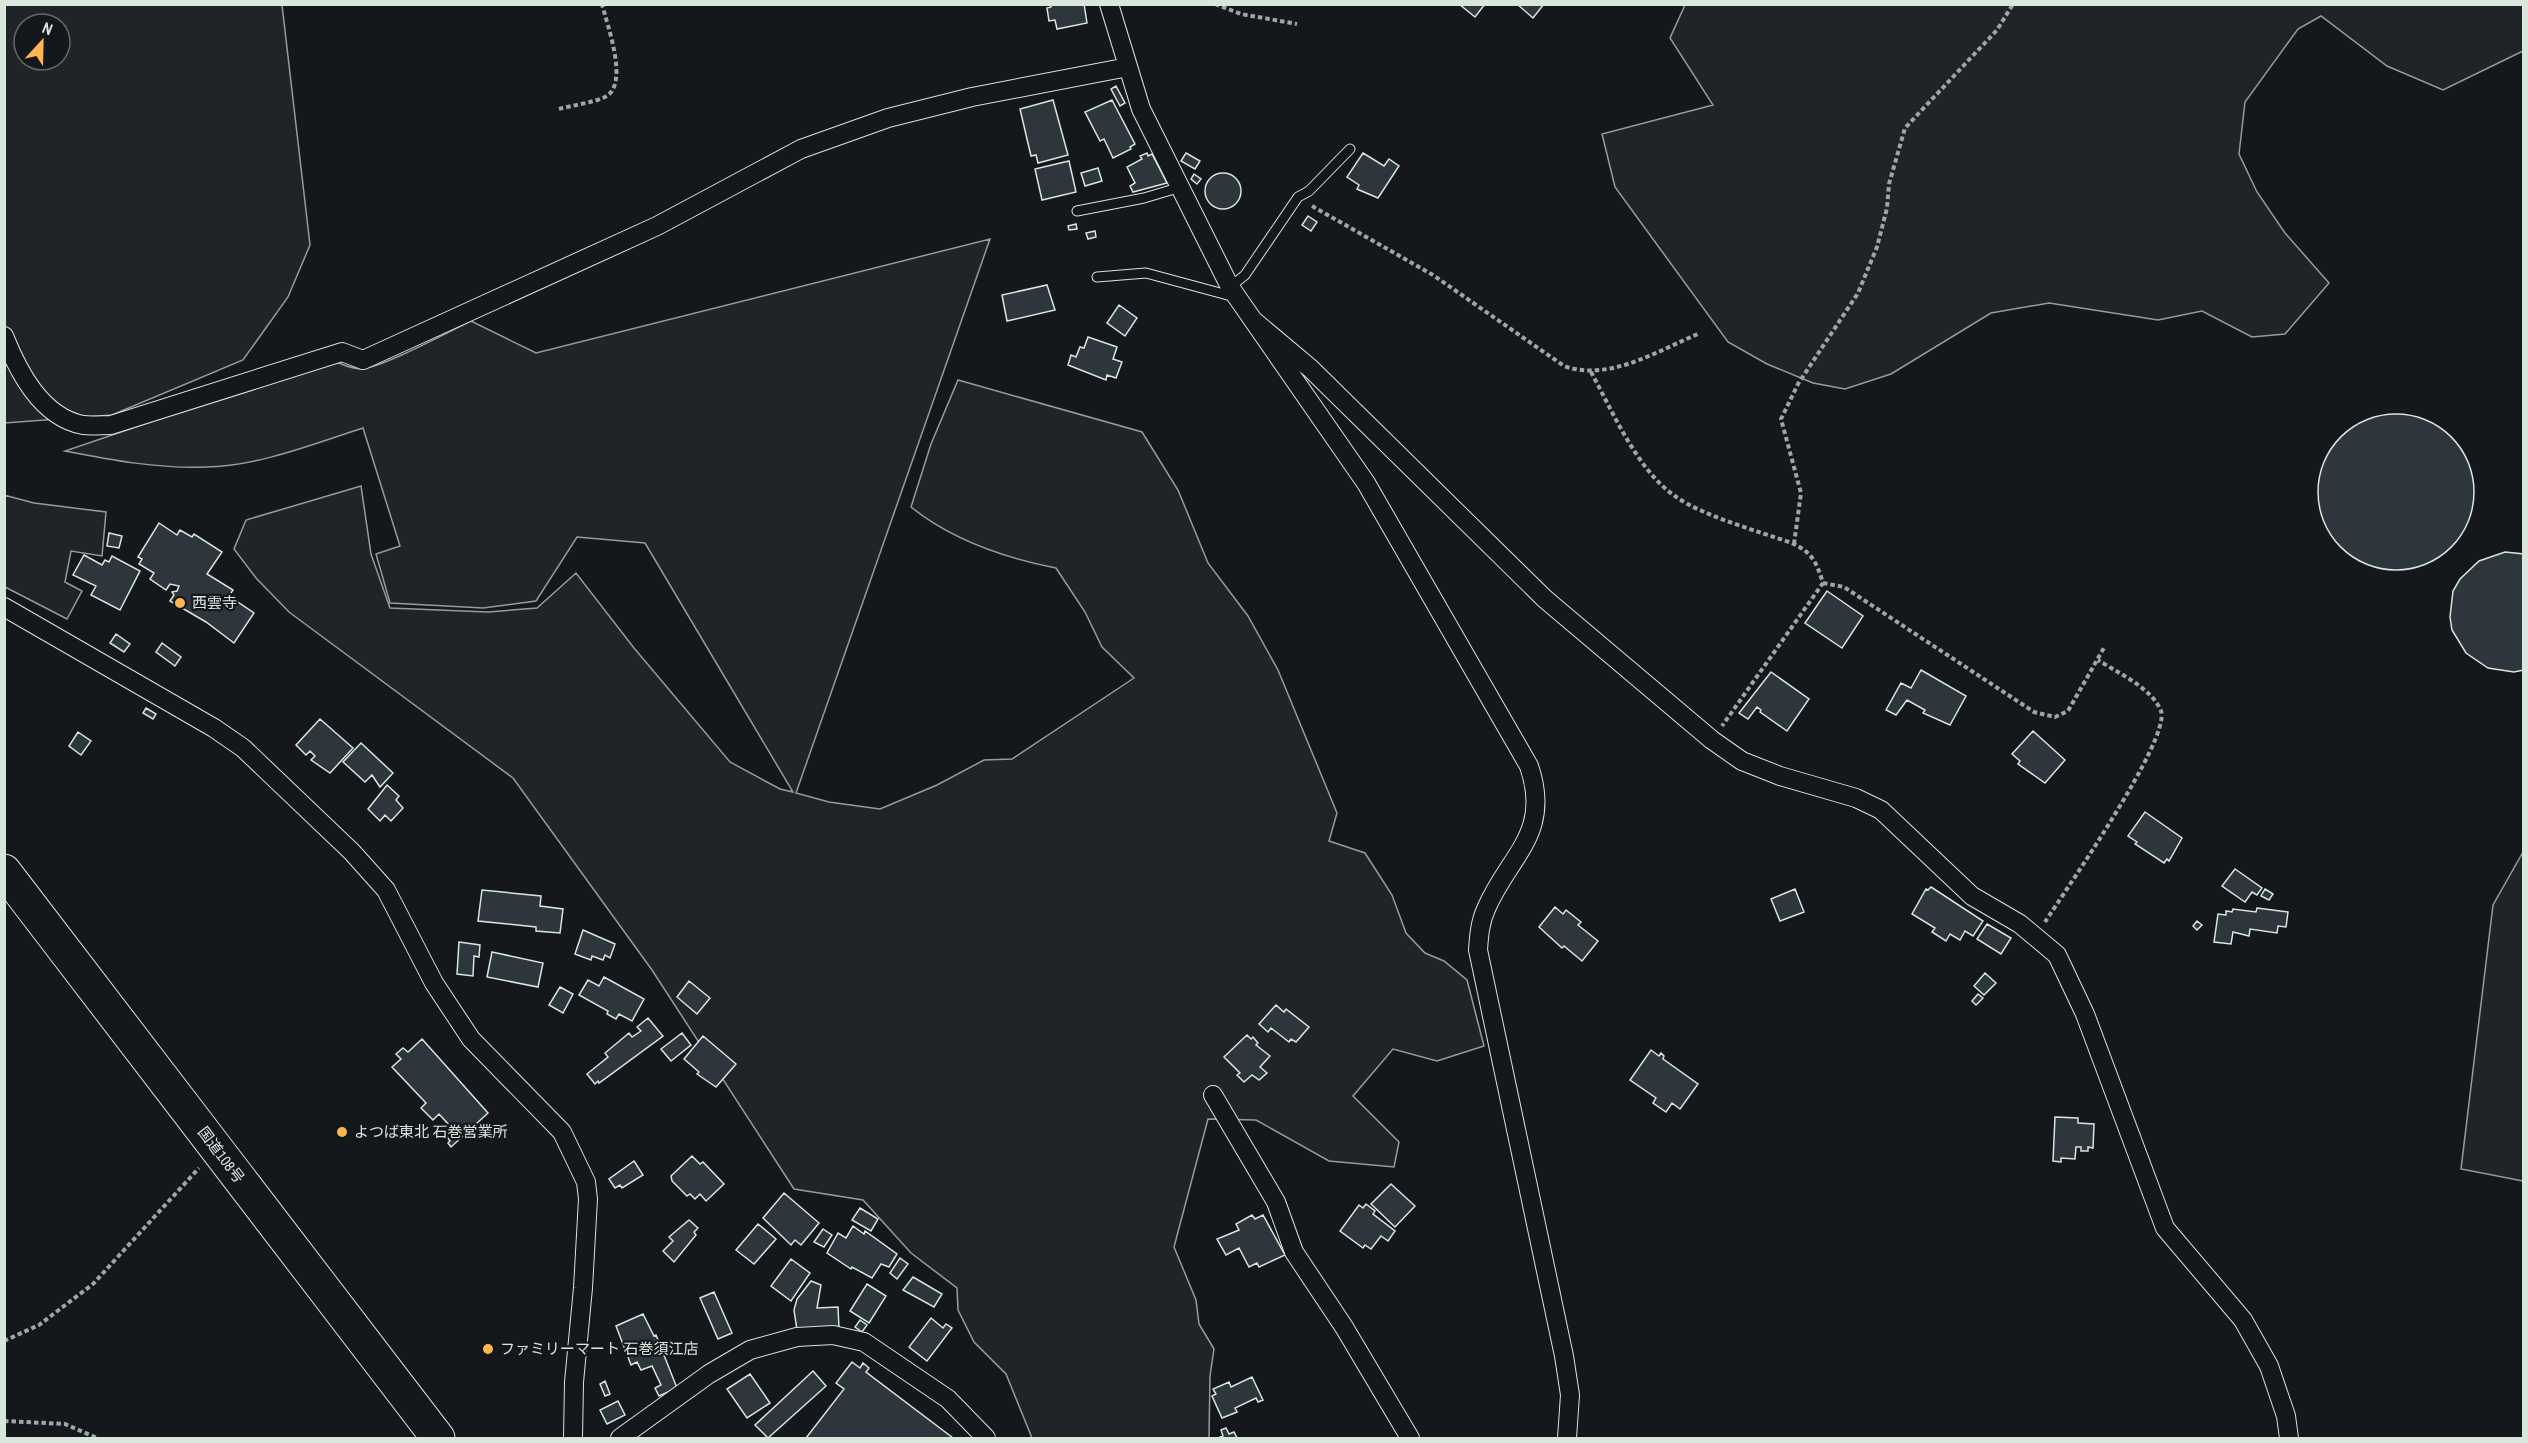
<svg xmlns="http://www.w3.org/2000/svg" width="2528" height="1443" font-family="'Archivo Narrow','Noto Sans JP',sans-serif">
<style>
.green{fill:#202428;stroke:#939e99;stroke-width:1.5;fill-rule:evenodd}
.building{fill:#2c363c;stroke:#d8e6dc;stroke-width:1.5}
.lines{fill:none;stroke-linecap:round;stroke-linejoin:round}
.lane-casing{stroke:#d8e6dc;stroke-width:11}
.street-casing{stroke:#d8e6dc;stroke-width:20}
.highway-casing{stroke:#d8e6dc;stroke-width:35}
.path{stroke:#9da8a2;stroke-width:4;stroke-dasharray:4.5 3;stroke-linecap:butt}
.lane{stroke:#14181c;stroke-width:9}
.street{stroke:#14181c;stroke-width:18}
.highway{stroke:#14181c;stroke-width:33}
.poi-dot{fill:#ffb74d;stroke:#14181c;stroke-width:2}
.labels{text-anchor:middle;stroke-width:4.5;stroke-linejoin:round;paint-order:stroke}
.poi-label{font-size:15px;fill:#d8e6dc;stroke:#14181c;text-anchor:start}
.street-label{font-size:15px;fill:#d8e6dc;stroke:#14181c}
</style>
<rect width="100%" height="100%" fill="#14181c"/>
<path class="green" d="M5 5H282L310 245 288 297 243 360 112 415 5 423ZM24 24H60V60H24Z
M1685 5H2523V51L2443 90 2387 66 2321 16 2298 29 2245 102 2239 154 2257 192 2285 233 2329 283 2285 334 2252 337 2202 311 2158 320 2049 303 1991 313 1891 374 1845 389 1813 383 1767 364 1728 342 1615 187 1602 134 1713 105 1670 38Z
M990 239 796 793 829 802 880 809 937 785 984 760 1012 759 1134 678 1102 647 1085 612 1056 568C1005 558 952 540 911 507L931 444 958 380 1142 432 1178 490 1208 563 1248 616 1278 670 1337 813 1329 841 1365 853 1392 895 1406 933 1425 953 1444 961 1467 980 1484 1046 1437 1061 1393 1049 1353 1096 1399 1142 1394 1167 1329 1161 1256 1120 1208 1119 1174 1247 1196 1300 1199 1324 1214 1349 1210 1376 1209 1438H1032L1006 1374 974 1342 958 1310 957 1288 911 1253 863 1200 794 1189 652 970 513 778 289 612 256 578 234 549 246 520 361 486 371 554 390 608 488 612 537 608 576 573 634 648 730 762 780 789 793 792 645 543 577 537 536 601 483 608 390 603 376 554 400 546 363 428C313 444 259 466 206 467 159 469 111 460 65 451L333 360C342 365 350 368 360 369 380 369 450 331 471 321L536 353Z
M4 495 34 503 106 512 102 556 71 551 65 582 82 591 67 619 5 587Z
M2523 852 2524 1181H2523L2461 1169 2493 905Z"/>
<path class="building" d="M1051 4H1084L1087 23 1057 29 1055 20 1049 21 1047 8 1051 7Z
M1459 4H1485L1475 17Z
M1517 4H1544L1533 18Z
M1116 86 1125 103 1120 106 1111 89Z
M1053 100 1068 155 1038 163 1036 155 1031 156 1020 109Z
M1112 100 1135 144 1130 147 1131 149 1113 158 1104 139 1100 141 1085 112Z
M1147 153 1148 156 1152 154 1167 183 1133 192 1130 186 1135 183 1127 167 1142 159 1140 156Z
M1186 153 1200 161 1195 169 1181 161Z
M1363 153 1384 166 1389 159 1399 166 1378 198 1357 189 1359 185 1347 177Z
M1069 161 1076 192 1042 200 1035 169Z
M1098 168 1102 181 1085 186 1081 173Z
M1205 191a18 18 0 1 1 36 0a18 18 0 1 1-36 0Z
M1194 174 1201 179 1197 184 1191 179Z
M1308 216 1317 222 1311 231 1302 225Z
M1076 224 1077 229 1069 230 1068 226Z
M1095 231 1096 237 1088 239 1086 233Z
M1047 285 1055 310 1007 321 1002 295Z
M1119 305 1137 318 1125 336 1107 323Z
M1088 337 1117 347 1113 359 1122 362 1116 378 1107 375 1106 380 1068 365 1071 355 1076 357 1080 347 1084 348Z
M2318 492a78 78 0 1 1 156 0a78 78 0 1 1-156 0Z
M159 523 177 535 180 530 192 537 194 534 222 552 207 574 233 590 229 596 254 613 234 643 206 622 170 601 174 595 172 592 177 591 179 586 170 584 166 590 150 579 154 573 139 564 142 559 138 557Z
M109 533 122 536 119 548 107 546Z
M2505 552 2524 554V670L2514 672 2488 668 2466 653 2452 630 2450 617 2453 591 2460 579 2479 561Z
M84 555 102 565 105 560 109 562 112 556 140 571 120 610 91 595 96 586 73 575Z
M1827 591 1863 616 1842 648 1805 623Z
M116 634 130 644 124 652 110 643Z
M162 643 181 657 175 666 156 652Z
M1921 670 1966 696 1950 725 1923 713 1925 710 1907 700 1896 715 1886 710 1901 683 1911 688Z
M1771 672 1809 699 1787 731 1760 712 1761 710 1757 707 1748 719 1739 713Z
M146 708 156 714 153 719 143 713Z
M320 719 353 748 330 773 311 760 315 756 310 751 306 755 296 745Z
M2033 731 2065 760 2045 783 2018 764 2020 761 2012 754Z
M78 732 91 741 81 755 69 746Z
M361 743 393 773 380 787 372 775 365 782 343 762Z
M387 785 399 796 396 800 403 808 391 821 385 815 380 821 368 809Z
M2145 812 2182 838 2169 861 2167 859 2164 863 2135 844 2137 842 2128 836Z
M2235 869 2262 888 2257 895 2252 892 2245 902 2222 886Z
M1931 887 1983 921 1973 936 1965 931 1960 940 1950 934 1946 941 1932 932 1935 928 1912 914 1926 889 1928 890Z
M1795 889 1804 912 1780 921 1771 899Z
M2265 889 2273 894 2269 900 2261 896Z
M482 890 541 896 540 906 563 909 560 933 536 931V927L478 921Z
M1555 907 1563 914 1566 910 1581 922 1578 925 1598 941 1582 961 1564 946 1562 948 1539 927Z
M2257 908 2288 912 2286 927 2278 926 2277 933 2250 929 2249 936 2233 932 2231 944 2214 942 2218 914 2226 915V911L2232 912 2233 909 2256 912Z
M2197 921 2202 925 2197 930 2193 926Z
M1987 924 2011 938 2001 954 1977 939Z
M583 930 615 944 610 958 605 955 603 960 592 956 591 960 575 954Z
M459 942 480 945 479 957 474 956 473 976 457 974Z
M492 952 543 963 538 987 487 977Z
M1985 973 1996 983 1984 995 1974 986Z
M604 977 644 999 632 1021 619 1014 616 1019 607 1014 608 1011 579 995 588 980 599 986Z
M689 981 710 998 697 1014 677 997Z
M560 987 573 994 563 1013 549 1005Z
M1978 994 1983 998 1976 1005 1972 1001Z
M1276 1005 1284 1012 1286 1009 1309 1027 1296 1042 1291 1039 1289 1042 1271 1028 1268 1032 1259 1024Z
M648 1018 663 1036 599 1083 598 1081 595 1084 587 1074 608 1057 605 1053 629 1033 632 1037 641 1031 637 1027Z
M682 1033 691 1045 671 1061 661 1049Z
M1247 1035 1251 1039 1253 1037 1258 1043 1256 1045 1270 1056 1260 1067 1267 1073 1259 1080 1252 1075 1244 1082 1237 1075 1240 1073 1224 1057Z
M703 1036 736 1064 716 1087 697 1074 699 1072 684 1059Z
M422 1039 488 1113 451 1147 448 1143 450 1141 443 1132 450 1126 439 1114 433 1120 421 1108 426 1103 392 1067 401 1059 396 1054 403 1048 408 1052Z
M1651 1050 1659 1056 1661 1053 1664 1056 1663 1059 1698 1084 1680 1109 1672 1103 1666 1112 1653 1103 1656 1098 1630 1080Z
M2055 1117 2078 1118V1123L2094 1124 2093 1148 2088 1147V1151H2081V1147H2076L2075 1159 2061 1158V1162L2053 1161Z
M692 1156 700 1164 703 1162 724 1184 706 1201 700 1194 695 1199 690 1194 687 1196 672 1181 671 1176Z
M634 1161 643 1175 622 1188 620 1185 615 1188 609 1179Z
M1391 1184 1415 1206 1395 1227 1371 1204Z
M784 1193 819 1223 801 1245 795 1240 791 1245 763 1218Z
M1366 1204 1375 1211 1373 1214 1395 1231 1388 1241 1381 1236 1371 1249 1365 1245 1363 1248 1340 1231 1359 1205 1363 1208Z
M860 1208 878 1219 871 1231 852 1220Z
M1252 1215 1255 1219 1263 1215 1285 1255 1259 1267 1257 1263 1249 1267 1239 1248 1226 1255 1217 1239 1239 1230 1236 1224Z
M689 1220 698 1228 694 1232 696 1235 674 1262 663 1251 673 1241 669 1237Z
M758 1224 776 1239 754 1264 736 1250Z
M853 1226 864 1234 865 1231 897 1254 889 1267 881 1264 872 1278 852 1267 851 1269 827 1253 838 1233 846 1238Z
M823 1229 832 1235 824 1247 814 1242Z
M900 1258 908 1264 897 1279 890 1273Z
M791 1259 810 1273 791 1301 771 1286Z
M913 1277 942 1294 934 1307 903 1290Z
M811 1281 821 1285 817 1308 838 1307 839 1329 797 1330 794 1310 797 1299Z
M867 1284 886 1296 869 1323 850 1311Z
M714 1292 732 1333 718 1339 700 1298Z
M643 1314 654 1336 656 1335 677 1388 659 1396 655 1388 661 1385 652 1366 641 1370 637 1362 631 1365 616 1326Z
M931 1318 943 1328 946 1324 952 1328 927 1361 909 1347Z
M860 1320 867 1325 862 1332 855 1327Z
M852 1362 860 1368 863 1363 869 1368 866 1372 953 1438H806L844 1389 836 1383Z
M813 1371 826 1386 768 1438 755 1425Z
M750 1374 770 1403 747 1418 727 1389Z
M1252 1377 1263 1400 1258 1402 1256 1398 1235 1408 1237 1412 1222 1418 1212 1396 1216 1394 1213 1389 1229 1382 1231 1387Z
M605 1381 610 1394 605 1396 600 1384Z
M618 1401 625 1415 607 1424 600 1410Z
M1226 1428 1229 1434 1234 1432 1237 1438H1218L1223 1436 1221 1430Z"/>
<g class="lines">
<g class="lane-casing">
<path id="lane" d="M1077 211 1144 198 1181 187
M1097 277 1146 273 1235 297
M1230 287 1245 275 1298 197 1309 191 1350 149"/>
</g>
<g class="street-casing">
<path id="street" d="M1109 4 1141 109 1230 287 1366 483 1529 766C1552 834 1509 855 1486 909 1480 922 1479 936 1478 950L1564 1356 1570 1395 1567 1438
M1254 321 1310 368 1545 599 1712 740 1742 761 1780 776 1856 798 1881 810 1972 896 2020 924 2057 955 2085 1014 2165 1228 2243 1320 2269 1366 2286 1416 2289 1438
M4 336C18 371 41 417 83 425 92 426 102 425 111 425L342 352 363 360 657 226 801 149 888 118 972 97 1128 67
M4 607 214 728 243 748 352 852 386 890 434 983 471 1039 562 1132 586 1182 588 1199 583 1288 574 1382 573 1438
M1213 1095 1276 1202 1294 1252 1344 1327 1410 1438
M620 1438 709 1374 750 1350 797 1337 833 1335 864 1342 948 1399 986 1438"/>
</g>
<g class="highway-casing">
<path id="highway" d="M4 871 438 1438"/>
</g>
<path class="path" d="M1215 4 1241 14 1297 24
M559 109C573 105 592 103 605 97 630 85 607 25 602 4
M1312 206 1433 275 1564 366C1609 382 1657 351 1698 334
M1591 372C1613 412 1637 470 1675 496 1704 517 1759 531 1794 544 1813 553 1817 564 1823 583L1722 726
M1794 544 1801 493 1781 419 1798 384 1858 293 1877 247 1887 208 1889 184 1905 128 1997 30 2013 4
M1823 583 1844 587 2034 712 2055 717 2068 711 2105 646
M2045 922C2065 891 2171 739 2161 711 2152 688 2118 673 2098 660
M4 1341 39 1325 93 1284 199 1168
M4 1421 65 1424 97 1438"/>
<use href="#lane" class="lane"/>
<use href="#street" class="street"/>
<use href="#highway" class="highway"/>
</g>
<g class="poi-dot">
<circle cx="180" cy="603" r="6"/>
<circle cx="342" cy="1132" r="6"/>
<circle cx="488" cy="1349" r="6"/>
</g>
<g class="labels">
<g class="poi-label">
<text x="192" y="608">西雲寺</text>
<text x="354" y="1137">よつば東北 石巻営業所</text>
<text x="500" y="1354">ファミリーマート 石巻須江店</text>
</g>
<g class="street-label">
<text transform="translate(221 1155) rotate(53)" y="5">国道108号</text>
</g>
</g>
<rect width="2528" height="1443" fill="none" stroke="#d8e6dc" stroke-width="12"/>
<g transform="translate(42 42) rotate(22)"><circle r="28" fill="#14181c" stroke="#626a69" stroke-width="1.5"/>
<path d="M0-4.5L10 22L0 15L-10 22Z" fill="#ffb74d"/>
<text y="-9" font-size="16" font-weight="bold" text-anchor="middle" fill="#d8e6dc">N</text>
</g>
</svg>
